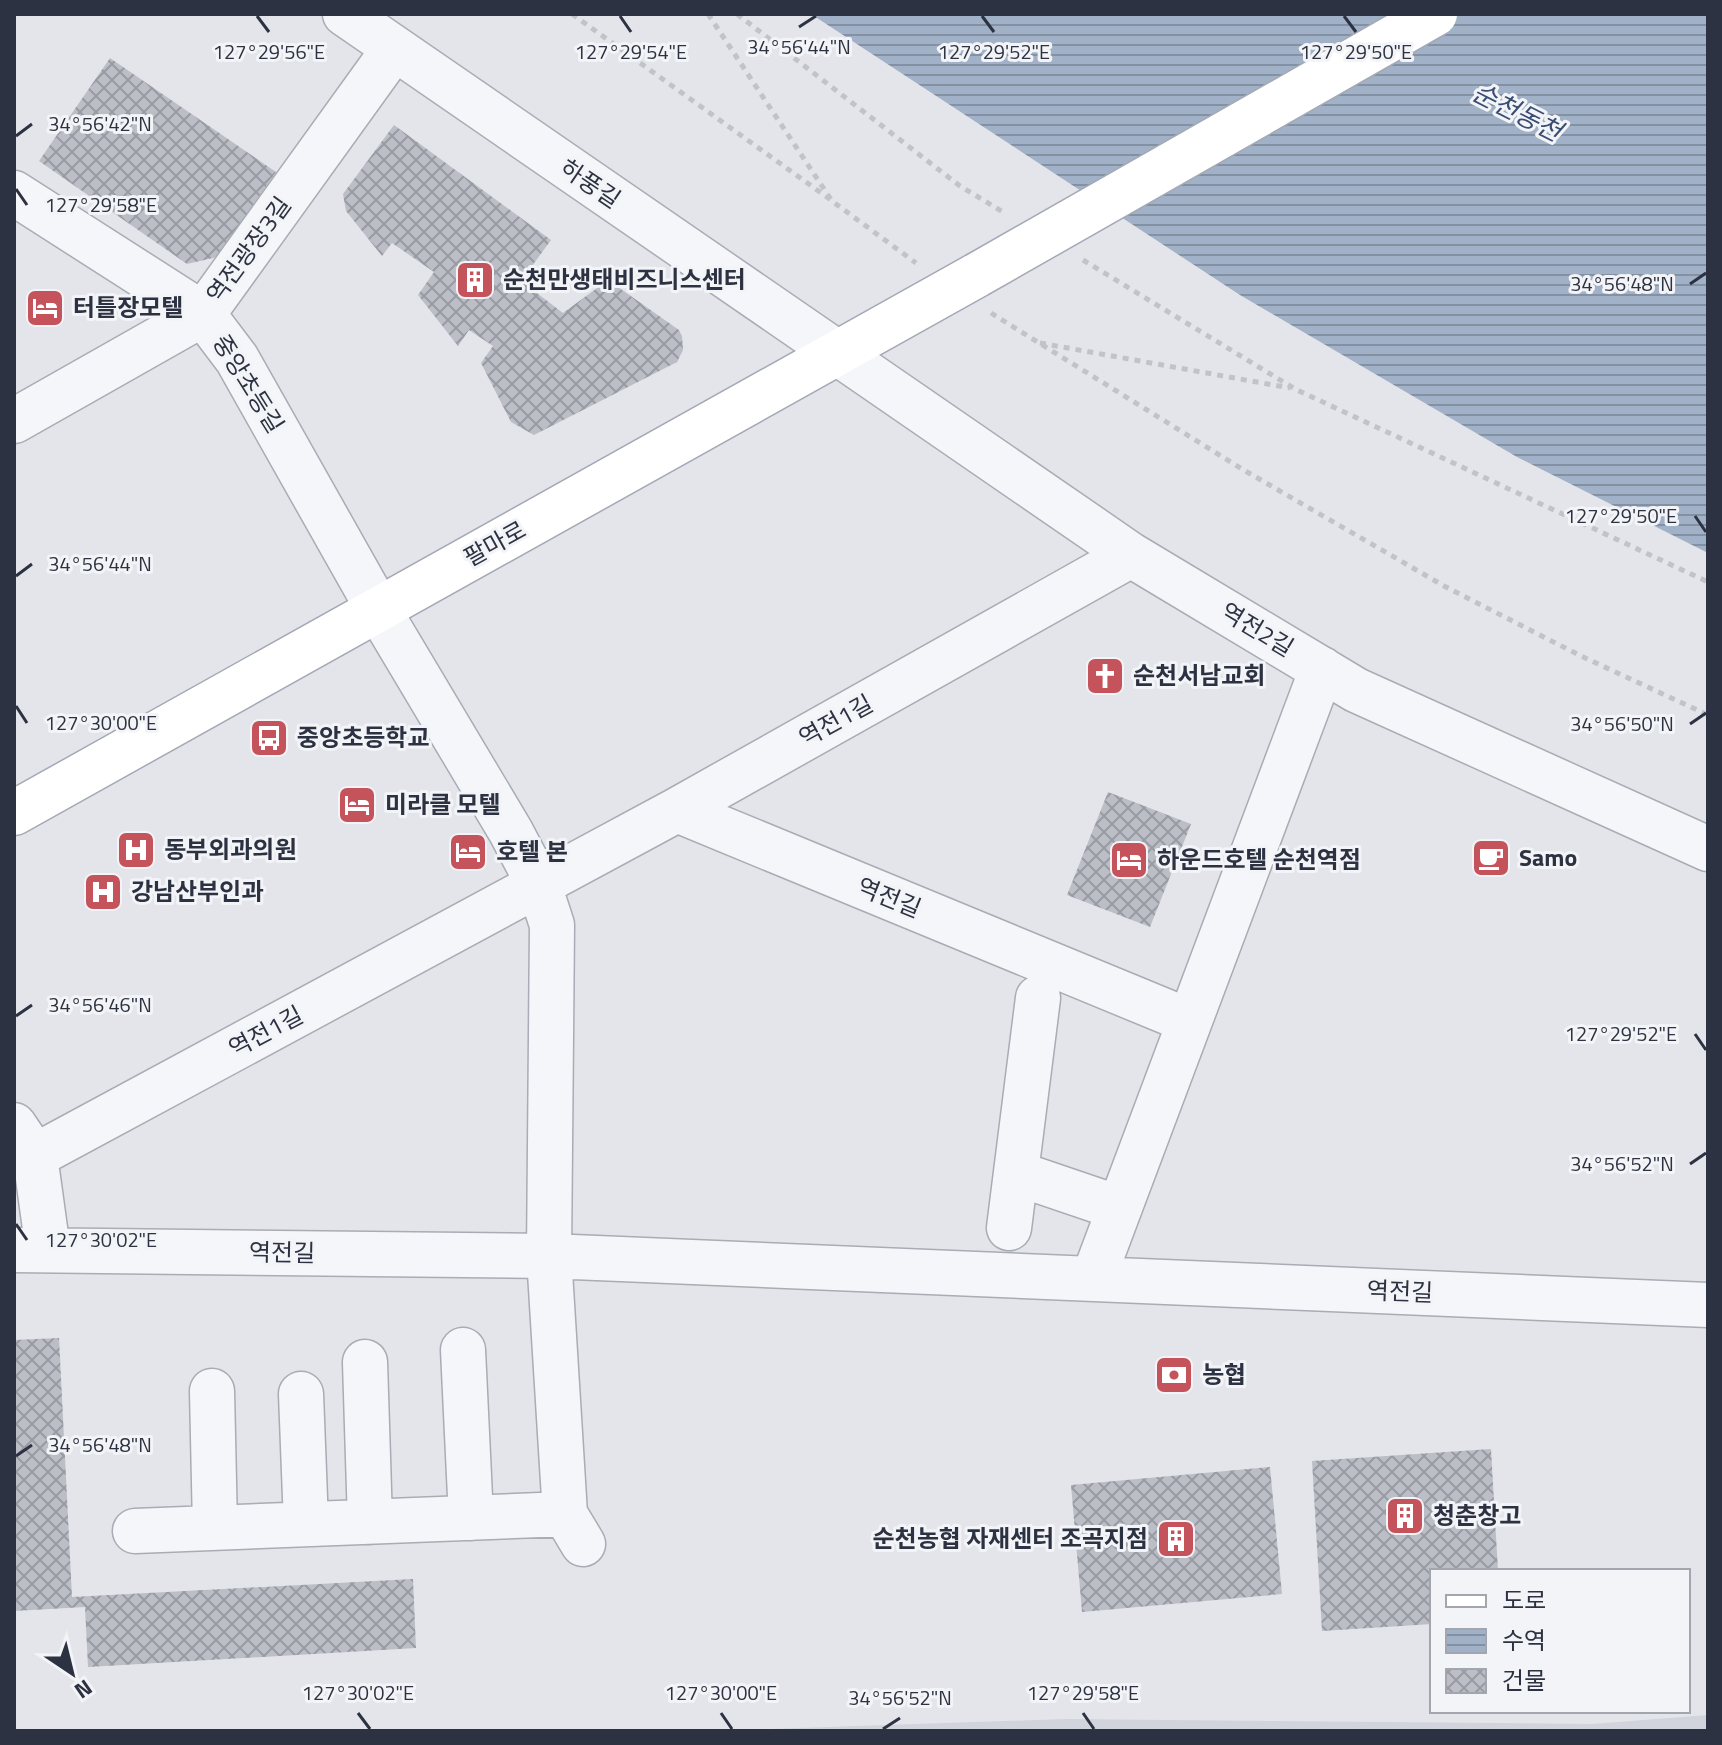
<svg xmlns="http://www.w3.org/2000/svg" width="1722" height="1745" font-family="'Titillium Web','Noto Sans KR',sans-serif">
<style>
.built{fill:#d1d4dc}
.water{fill:url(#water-rules)}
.building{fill:url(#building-cross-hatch)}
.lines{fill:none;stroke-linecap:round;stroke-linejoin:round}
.minor-casing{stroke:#a8acb4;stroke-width:47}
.major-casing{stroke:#a3a9b5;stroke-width:47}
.path{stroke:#c1c3c9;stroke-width:5;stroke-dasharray:6 6;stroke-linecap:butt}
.minor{stroke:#f5f6f9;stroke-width:44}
.major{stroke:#fff;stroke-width:44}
.major-bridge-casing{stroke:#a3a9b5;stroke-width:47;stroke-linecap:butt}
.major-bridge{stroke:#fff;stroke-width:44}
.ticks{fill:none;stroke:#2c3241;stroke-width:3}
.labels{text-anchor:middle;stroke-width:6;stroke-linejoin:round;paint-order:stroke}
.street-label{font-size:24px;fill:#2c3241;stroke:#f3f4f7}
.poi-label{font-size:24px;font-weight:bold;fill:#2c3241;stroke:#f3f4f7;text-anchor:start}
.water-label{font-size:26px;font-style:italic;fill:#394e72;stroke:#f3f4f7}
.ticks-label{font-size:20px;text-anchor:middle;fill:#2c3241;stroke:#f3f4f7;stroke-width:6;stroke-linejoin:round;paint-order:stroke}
</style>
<defs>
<pattern id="water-rules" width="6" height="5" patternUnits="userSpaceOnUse" patternTransform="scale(2)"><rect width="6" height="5" fill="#a1b1c7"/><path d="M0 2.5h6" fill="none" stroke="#8391a3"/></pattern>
<pattern id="building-cross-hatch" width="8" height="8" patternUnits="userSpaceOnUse" patternTransform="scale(2)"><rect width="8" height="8" fill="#bbbec6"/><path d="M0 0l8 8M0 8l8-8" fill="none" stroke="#989ba2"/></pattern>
</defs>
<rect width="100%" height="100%" fill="#e3e5ea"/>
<path class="built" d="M1708 1715V1731H709L1065 1719 1592 1724Z"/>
<path class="water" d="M811 14H1708V553L1517 457 1240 295Z"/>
<path class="building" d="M110 58 276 172 217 257 187 264 39 161Z
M394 125 551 240 521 281 563 313 608 280 679 330 682 336 683 350 677 362 534 435 511 422 481 363 493 346 469 330 458 346 418 295 434 272 392 243 382 256 346 211 343 194Z
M1108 792 1191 824 1150 927 1067 895Z
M59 1338 72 1597 413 1579 416 1648 88 1667 85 1607 14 1611V1340Z
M1491 1449 1498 1571H1432V1624L1322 1631 1312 1461Z
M1270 1467 1282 1594 1082 1612 1071 1485Z"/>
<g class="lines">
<g class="minor-casing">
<path id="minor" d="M345 14 1131 555 1356 690 1708 849
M14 193 203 314 237 359 378 609 511 832 539 885 552 925 549 1256 565 1514 583 1544
M14 421 203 314 394 49
M677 810 1189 1021
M14 1125 35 1156
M1016 1173 1119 1208
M1009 1228 1038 998
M14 1250 549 1256 1708 1305
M48 1250 35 1156 677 810 1131 555
M1093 1279 1322 669
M463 1350 471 1518
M365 1362 370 1522
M212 1391 215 1528
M301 1394 306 1524
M135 1531 565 1514"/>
</g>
<g class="major-casing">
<path id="major" d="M14 813 977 275"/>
</g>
<path class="path" d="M572 14 831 200
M708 14 832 201 916 263
M737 14 960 186 1003 212
M1083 260 1295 389 1708 582
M991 313 1242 469 1444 586 1581 656 1708 715
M1040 343 1290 388"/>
<use href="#minor" class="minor"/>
<use href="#major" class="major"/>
<g class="major-bridge-casing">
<path id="major-bridge" d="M977 275 1435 14"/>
</g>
<use href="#major-bridge" class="major-bridge"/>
</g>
<path class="ticks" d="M257 16 269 32M620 16 631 32M982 16 994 32M1344 16 1356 32M799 27 816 16M16 136 32 124M16 189 27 205M1690 284 1706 273M1695 516 1706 532M16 576 32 564M16 706 27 723M1690 724 1706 713M16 1016 32 1005M1695 1034 1706 1050M1690 1164 1706 1153M16 1224 27 1240M16 1456 32 1445M358 1713 370 1729M721 1713 732 1729M1083 1713 1094 1729M883 1729 900 1718"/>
<defs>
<g id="building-square" transform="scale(2)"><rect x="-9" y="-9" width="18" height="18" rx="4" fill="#c4535b" stroke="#f3f4f7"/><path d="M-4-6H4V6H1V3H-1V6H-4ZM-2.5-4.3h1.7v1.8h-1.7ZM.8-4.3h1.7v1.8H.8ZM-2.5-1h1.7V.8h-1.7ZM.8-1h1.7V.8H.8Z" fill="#fff"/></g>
<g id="hotel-square" transform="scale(2)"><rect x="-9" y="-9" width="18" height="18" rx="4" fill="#c4535b" stroke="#f3f4f7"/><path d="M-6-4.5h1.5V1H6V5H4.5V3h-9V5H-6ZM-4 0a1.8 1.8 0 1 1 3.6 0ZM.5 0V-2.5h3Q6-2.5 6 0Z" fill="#fff"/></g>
<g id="church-square" transform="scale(2)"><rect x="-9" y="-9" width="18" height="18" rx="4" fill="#c4535b" stroke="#f3f4f7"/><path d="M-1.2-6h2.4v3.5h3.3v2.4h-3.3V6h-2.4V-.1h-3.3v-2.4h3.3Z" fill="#fff"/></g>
<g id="bus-square" transform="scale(2)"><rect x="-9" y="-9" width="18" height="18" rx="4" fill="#c4535b" stroke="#f3f4f7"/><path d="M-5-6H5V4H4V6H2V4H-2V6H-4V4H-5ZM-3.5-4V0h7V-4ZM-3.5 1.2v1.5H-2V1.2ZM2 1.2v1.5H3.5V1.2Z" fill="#fff"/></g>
<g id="hospital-square" transform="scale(2)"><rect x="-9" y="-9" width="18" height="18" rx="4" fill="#c4535b" stroke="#f3f4f7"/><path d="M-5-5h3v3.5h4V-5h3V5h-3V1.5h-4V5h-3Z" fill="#fff"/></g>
<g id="cafe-square" transform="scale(2)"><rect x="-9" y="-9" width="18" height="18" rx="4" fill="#c4535b" stroke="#f3f4f7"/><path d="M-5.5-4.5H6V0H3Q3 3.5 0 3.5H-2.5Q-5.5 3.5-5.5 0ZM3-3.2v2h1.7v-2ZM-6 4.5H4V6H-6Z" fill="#fff"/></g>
<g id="bank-square" transform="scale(2)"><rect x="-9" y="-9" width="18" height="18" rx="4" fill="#c4535b" stroke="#f3f4f7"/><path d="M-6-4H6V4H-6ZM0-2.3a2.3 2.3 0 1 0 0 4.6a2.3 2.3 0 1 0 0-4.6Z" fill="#fff"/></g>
</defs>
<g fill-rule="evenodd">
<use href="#building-square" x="475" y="280"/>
<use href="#hotel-square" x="45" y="308"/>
<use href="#church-square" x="1105" y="676"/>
<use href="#bus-square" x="269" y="738"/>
<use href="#hotel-square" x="357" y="805"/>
<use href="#hospital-square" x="136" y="850"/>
<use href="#hotel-square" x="468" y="852"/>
<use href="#cafe-square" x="1491" y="858"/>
<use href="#hotel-square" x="1129" y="860"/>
<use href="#hospital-square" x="103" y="892"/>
<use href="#bank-square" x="1174" y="1375"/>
<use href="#building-square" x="1405" y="1516"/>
<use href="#building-square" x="1176" y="1539"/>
</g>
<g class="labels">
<g class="street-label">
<text transform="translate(590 184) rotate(34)" y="8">하풍길</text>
<text transform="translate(249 250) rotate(-54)" y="8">역전광장3길</text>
<text transform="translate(248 384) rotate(58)" y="8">중앙초등길</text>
<text transform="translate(495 544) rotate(-29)" y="8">팔마로</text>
<text transform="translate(1257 630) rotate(31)" y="8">역전2길</text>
<text transform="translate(836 721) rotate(-29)" y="8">역전1길</text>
<text transform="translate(889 898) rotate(22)" y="8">역전길</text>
<text transform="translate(266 1032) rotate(-28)" y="8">역전1길</text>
<text transform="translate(282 1253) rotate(1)" y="8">역전길</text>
<text transform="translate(1400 1292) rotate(2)" y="8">역전길</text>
</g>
<g class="poi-label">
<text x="503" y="288">순천만생태비즈니스센터</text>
<text x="73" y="316">터틀장모텔</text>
<text x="1133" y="684">순천서남교회</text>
<text x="297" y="746">중앙초등학교</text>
<text x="385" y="813">미라클 모텔</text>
<text x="164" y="858">동부외과의원</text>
<text x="496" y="860">호텔 본</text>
<text x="1519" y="866">Samo</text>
<text x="1157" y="868">하운드호텔 순천역점</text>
<text x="131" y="900">강남산부인과</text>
<text x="1202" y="1383">농협</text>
<text x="1433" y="1524">청춘창고</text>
<text x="1148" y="1547" text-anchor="end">순천농협 자재센터 조곡지점</text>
</g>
<g class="water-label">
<text transform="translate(1517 112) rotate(27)" y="9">순천동천</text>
</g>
</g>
<g class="ticks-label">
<text x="799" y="54">34°56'44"N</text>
<text x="269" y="59">127°29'56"E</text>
<text x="631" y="59">127°29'54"E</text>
<text x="994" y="59">127°29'52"E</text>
<text x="1356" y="59">127°29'50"E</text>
<text x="100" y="131">34°56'42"N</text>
<text x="101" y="212">127°29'58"E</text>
<text x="1622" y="291">34°56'48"N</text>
<text x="1621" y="523">127°29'50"E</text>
<text x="100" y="571">34°56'44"N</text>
<text x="101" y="730">127°30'00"E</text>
<text x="1622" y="731">34°56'50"N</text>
<text x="100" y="1012">34°56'46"N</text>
<text x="1621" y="1041">127°29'52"E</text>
<text x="1622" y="1171">34°56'52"N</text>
<text x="101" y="1247">127°30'02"E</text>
<text x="100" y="1452">34°56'48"N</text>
<text x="358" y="1700">127°30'02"E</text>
<text x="721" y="1700">127°30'00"E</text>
<text x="1083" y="1700">127°29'58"E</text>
<text x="900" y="1705">34°56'52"N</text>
</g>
<rect width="1722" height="1745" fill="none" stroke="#2c3241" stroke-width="32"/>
<rect x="1430" y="1569" width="260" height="144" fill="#f3f4f7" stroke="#a3a6ae" stroke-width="2"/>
<rect x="1446" y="1595" width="40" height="12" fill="#ffffff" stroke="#a3a6ae" stroke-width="2"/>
<text x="1502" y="1609" font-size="24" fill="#2c3241">도로</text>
<rect x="1446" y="1629" width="40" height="24" fill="url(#water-rules)" stroke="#a3a6ae" stroke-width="2"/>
<text x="1502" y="1649" font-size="24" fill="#2c3241">수역</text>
<rect x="1446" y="1669" width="40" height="24" fill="url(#building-cross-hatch)" stroke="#a3a6ae" stroke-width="2"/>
<text x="1502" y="1689" font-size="24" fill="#2c3241">건물</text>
<g transform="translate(72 1673) rotate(145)" stroke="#f3f4f7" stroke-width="6" paint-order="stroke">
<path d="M0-6L14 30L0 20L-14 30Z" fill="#2c3241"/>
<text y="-12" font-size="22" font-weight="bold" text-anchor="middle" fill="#2c3241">N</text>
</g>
</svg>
